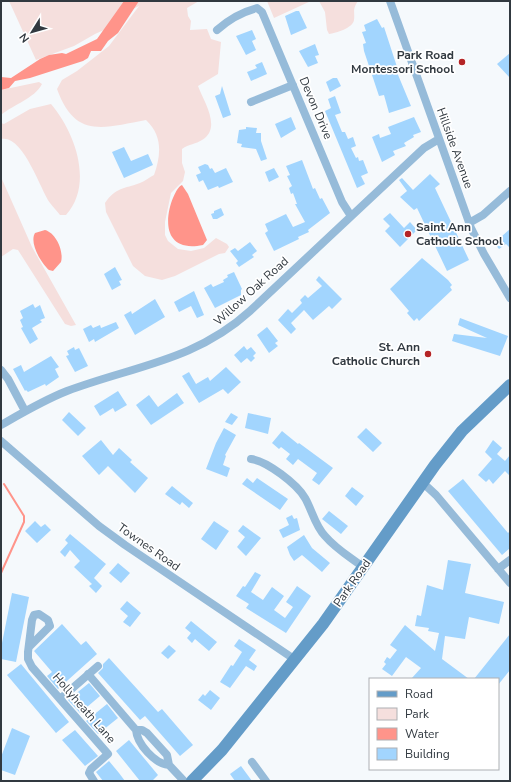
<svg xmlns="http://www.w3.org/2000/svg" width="511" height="782" font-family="'Nunito Sans',sans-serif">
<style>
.green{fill:#f5dfdd}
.water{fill:#ff948a}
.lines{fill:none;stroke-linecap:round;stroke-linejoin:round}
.stream{stroke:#ff948a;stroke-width:2}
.building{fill:#a2d5fe}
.minor{stroke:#96bbd9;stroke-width:8}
.secondary{stroke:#649cc8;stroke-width:12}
.poi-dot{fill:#b42426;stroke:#fff;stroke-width:1.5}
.labels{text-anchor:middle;stroke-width:3.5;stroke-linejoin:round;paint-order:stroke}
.poi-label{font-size:12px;font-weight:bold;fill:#313940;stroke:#fff;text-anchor:end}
.street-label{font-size:12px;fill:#313940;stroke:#fff}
</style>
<rect width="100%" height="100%" fill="#f5f9fc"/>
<path class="green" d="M9 1H199L187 8 188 16 191 21 190 30 207 29 211 39 221 42 218 74 198 86C204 102 222 128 202 140 196 144 189 144 182 149V163L185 172 183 181 171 193 165 222V235L168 241 178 249 191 251 204 248 216 238 227 244 229 247 225 253 219 254 175 276 162 280 145 276 133 266 106 212 105 203C116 187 124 189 140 183 145 181 150 177 154 175 161 155 163 136 146 120 103 128 75 139 57 89L62 80 77 71 109 46 139 6 123 14 124 21 95 34 74 46 36 60Z
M267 1H311L274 18Z
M319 1H358C352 10 355 11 354 20 353 28 336 33 329 34L327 30 325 12Z
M39 82 42 84C34 99 14 104 1 115V90Z
M51 104C75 132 94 184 66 215H60C57 211 53 207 50 203 40 189 23 134 1 139V123L4 124 30 109Z
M1 177 32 247 76 325 71 326 65 324 18 250 13 249 1 257Z"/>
<path class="water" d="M124 1H139L118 33 108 41 101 51H91L88 58 83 61 30 78 15 81 9 88 1 90V77L11 78 40 59 49 55 62 53 66 54 97 39Z
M182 185 188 194 207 240 203 245C148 256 172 188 182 185Z
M45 230C56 233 64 251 61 262L53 271 49 270C41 263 29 243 35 233Z"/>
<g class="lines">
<path class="stream" d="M1 573 24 522V516L4 484"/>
</g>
<path class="building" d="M296 11H299L307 28 291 35 285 16Z
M377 19 382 28 384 27 398 70H396L411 106 389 113 384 95 379 96 364 51 363 44 366 43 362 32 366 31 364 25Z
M252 30 256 39 252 41 256 50 246 55 236 36Z
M315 44 319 55 315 56 318 63 308 67 299 51Z
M510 53V78L497 64Z
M262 62 267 74 251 81 247 72 257 68 255 65Z
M333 78H337L341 86 330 92 326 82Z
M222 86 231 115 223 118 215 96 220 94Z
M335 96 341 113 335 115 342 132H345L348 139 353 137 356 146 351 148 356 158 358 157 359 161 363 160 368 173 361 176 365 184 357 188 325 111 331 108 328 99Z
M291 117 296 129 281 138 275 124Z
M414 117 421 132 413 135 414 137 404 143 406 146 393 151 395 155 382 162 372 137 379 134 380 138 391 134 388 127Z
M246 127 257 128 256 133H261V141L267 159 261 161 256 149 241 147 242 144 237 143 239 130 246 129Z
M124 147 131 161 148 154 153 165 124 178 112 152Z
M302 160 313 189 315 188 320 199 322 198 330 213 308 230 309 232 298 237 299 239 274 251 265 233 268 231 265 224 286 214 293 227 305 222 295 204H297L293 193 291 194 289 188 292 186 287 176 290 175 286 166Z
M205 164 208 165 210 169 212 168 215 173 226 168 233 182 219 188 218 186 208 190 203 180 199 182 196 175 201 173 198 167Z
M274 168 279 177 269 182 265 172Z
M430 174 440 184 435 188 469 260 447 271 417 208 414 210 400 197 407 191 399 180 402 178 413 190Z
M221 208 224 215 217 219H213L211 214 214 213V211Z
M390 213 404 228 410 222 417 230 400 247 385 231 390 226 383 219Z
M510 229V248L506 244 499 249 494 243Z
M250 242 257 251 252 255 254 257 239 267 236 263 238 261 230 251 235 248 238 251Z
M422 258 448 280 452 285 450 287 452 290 419 321 417 318 414 321 407 313 409 311 390 289Z
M115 267 122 280 119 281 121 285 112 290 104 274Z
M234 272 242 289 241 290V295L215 308 204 288 211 284 213 287 224 282 223 280 228 277 227 275Z
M319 276 342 299 332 309 329 306 313 320 304 310 291 323 296 329 291 334 278 320 288 309 292 313 302 303 300 300 305 295 308 298 322 286 316 280Z
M194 291 204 315 197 318 191 306 179 312 174 302Z
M155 299 165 317 135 335 124 315 131 311 132 314Z
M33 304 35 308 40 305 45 318 40 320 42 322 32 328 38 339 30 344 21 328 23 327 20 320 23 318 20 311Z
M460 318 508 336 500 356 452 341 454 334 487 338 458 325Z
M116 322 119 328 95 342 94 339 89 342 83 329 91 325 93 328 100 325 101 328Z
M267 327 278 341 275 343 278 346 269 353 257 335Z
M244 346 247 350 251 347 256 353 253 356 255 358 251 362 247 358 241 363 234 355Z
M74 347 75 350 79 348 88 366 75 372 66 356 69 355 67 351Z
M51 356 59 367 55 369 59 377 46 386 45 384 28 392 26 390 25 391 13 369 21 365 24 372Z
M226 367 241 382 228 394 223 389 199 403 182 376 189 372 196 384 208 377 210 381Z
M118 391 127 405 115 412 113 408 100 416 94 406Z
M177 393 184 403 151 425 136 405 149 395 158 407Z
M69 412 86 428 78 436 62 420Z
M231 413 238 417 232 425 225 422Z
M248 413 271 418 268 434 245 428Z
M224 428 236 435 225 455 226 456 223 465 230 468 227 477 206 469 216 443Z
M366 428 382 443 373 452 357 437Z
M282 431 298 444 299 443 333 468 319 485 312 480 317 473 298 459 293 465 286 459 290 454 281 447 279 449 272 443Z
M101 440 113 455 119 448 132 460 130 462 148 478 135 493 108 466 99 475 82 456Z
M493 440 502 448 497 454 505 461 510 455V476L505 471 493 484 489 479 486 482 478 475 492 459 485 452Z
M247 478 253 483 257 478 288 499 280 510 242 484Z
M463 479 508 533 510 531V548L502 555 448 491Z
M172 486 193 503 189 508 182 502 180 505 165 494Z
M352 487 364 496 356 506 345 496Z
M329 511 348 526 341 534 322 519Z
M292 515 294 519 297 518 300 530 283 538 279 530 289 525 286 518Z
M35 521 41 527 45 524 51 530 37 543 25 531Z
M214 521 229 531 216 550 201 539Z
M243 525 261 538 246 556 237 547 245 537 238 531Z
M70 534 106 564 94 578 102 586 96 593 89 586 92 584 74 567 80 561 70 550 65 557 60 552 68 543 65 540Z
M304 535 312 548 330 563 322 572 302 555 294 561 290 555 287 547Z
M448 560 471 564 465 593 504 602 499 624 469 617 465 639 445 636 442 659 469 679H411L421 668 406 657 392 676 382 669 386 664 384 662 387 657 390 659 397 650 390 645 405 625 435 651 439 633 428 631 429 628 415 626 417 615 421 616 427 585 443 590Z
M118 563 130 573 121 583 109 573Z
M255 572 261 575 251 592 263 600 272 587 284 596 274 610 285 618 293 607 286 602 297 586 311 596 286 633 246 608 249 604 236 596 243 586 245 587Z
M12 593 29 597 16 662 1 659V648Z
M127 601 141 613 130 627 123 622 128 616 120 609Z
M191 621 217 642 209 651 195 639 192 643 187 638 191 633 185 628Z
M62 624 81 645 86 641 97 654 58 689 47 676 52 672 34 651Z
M510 634V670L498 685V679H474Z
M239 639 256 650 249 660 257 666 254 671 246 666 230 688 220 682 231 665 233 666 242 652 234 646Z
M169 645 176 651 168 659 161 653Z
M109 658 158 712 162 709 193 745 180 756 145 716 140 720 98 673 103 668V664Z
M21 664 69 722 56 733 7 675Z
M89 683 100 696 80 713 68 700Z
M210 690 220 698 211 710 198 700 203 694 205 696Z
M107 704 118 718 98 734 86 721Z
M12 728 30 736 15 775 1 770V757Z
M75 730 98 756 85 766 62 740Z
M129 740 158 775 152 781H140L116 751Z
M109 761 119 773 125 781H103L96 772Z
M241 766 252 781H235L230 774Z"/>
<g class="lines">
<path class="minor" d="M390 1 471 228 484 254 510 298
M217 30C228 20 242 12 257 8L262 12 342 202 351 216
M251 102 293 85
M469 223 483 215 510 191
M1 370 8 379 25 411
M1 425C22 413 44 400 67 391 133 366 195 361 250 311L424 148 439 139
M1 441 99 526 125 545 294 659
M251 459C267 461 297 484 305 498 312 510 315 526 325 536 336 549 350 557 363 567
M423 483 436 495 510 583
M498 569 510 560
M29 647 50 626 48 620 39 614 34 615 32 620 28 652V659L32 667 108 754 91 769 89 773 94 781
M88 674 136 730
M60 699 98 666
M136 730H142L147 733 167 755 169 765 184 781
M136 730C137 744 155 764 169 765
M252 762 266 781"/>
<path class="secondary" d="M192 781 222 750 323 624 435 465 462 431 510 385"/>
</g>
<g class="poi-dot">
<circle cx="462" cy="62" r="4"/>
<circle cx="408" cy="234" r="4"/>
<circle cx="428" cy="354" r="4"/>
</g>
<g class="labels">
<g class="poi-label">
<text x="454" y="59">Park Road<tspan x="454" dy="14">Montessori School</tspan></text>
<text x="416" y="231" text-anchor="start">Saint Ann<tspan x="416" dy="14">Catholic School</tspan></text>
<text x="420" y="351">St. Ann<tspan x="420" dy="14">Catholic Church</tspan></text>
</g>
<g class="street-label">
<text transform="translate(316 108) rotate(67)" y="4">Devon Drive</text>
<text transform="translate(455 148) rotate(70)" y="4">Hillside Avenue</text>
<text transform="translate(251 291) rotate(-42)" y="4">Willow Oak Road</text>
<text transform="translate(149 547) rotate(35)" y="4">Townes Road</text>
<text transform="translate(352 583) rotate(-55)" y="4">Park Road</text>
<text transform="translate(84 708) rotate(49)" y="4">Hollyheath Lane</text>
</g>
</g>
<rect width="511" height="782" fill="none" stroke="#313940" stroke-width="4"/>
<rect x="369" y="678" width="130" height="92" fill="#ffffff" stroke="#adb0b3"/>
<rect x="377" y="691" width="20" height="6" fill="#649cc8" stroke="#adb0b3"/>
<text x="405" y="698" font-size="12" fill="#313940">Road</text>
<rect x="377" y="708" width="20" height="12" fill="#f5dfdd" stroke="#adb0b3"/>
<text x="405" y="718" font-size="12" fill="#313940">Park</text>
<rect x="377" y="728" width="20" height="12" fill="#ff948a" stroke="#adb0b3"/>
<text x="405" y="738" font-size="12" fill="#313940">Water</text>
<rect x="377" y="748" width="20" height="12" fill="#a2d5fe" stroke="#adb0b3"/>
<text x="405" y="758" font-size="12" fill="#313940">Building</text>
<g transform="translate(32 32) rotate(233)" stroke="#ffffff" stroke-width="3" paint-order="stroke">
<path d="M0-3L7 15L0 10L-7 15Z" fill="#313940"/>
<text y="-6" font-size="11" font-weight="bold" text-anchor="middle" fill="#313940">N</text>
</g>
</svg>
